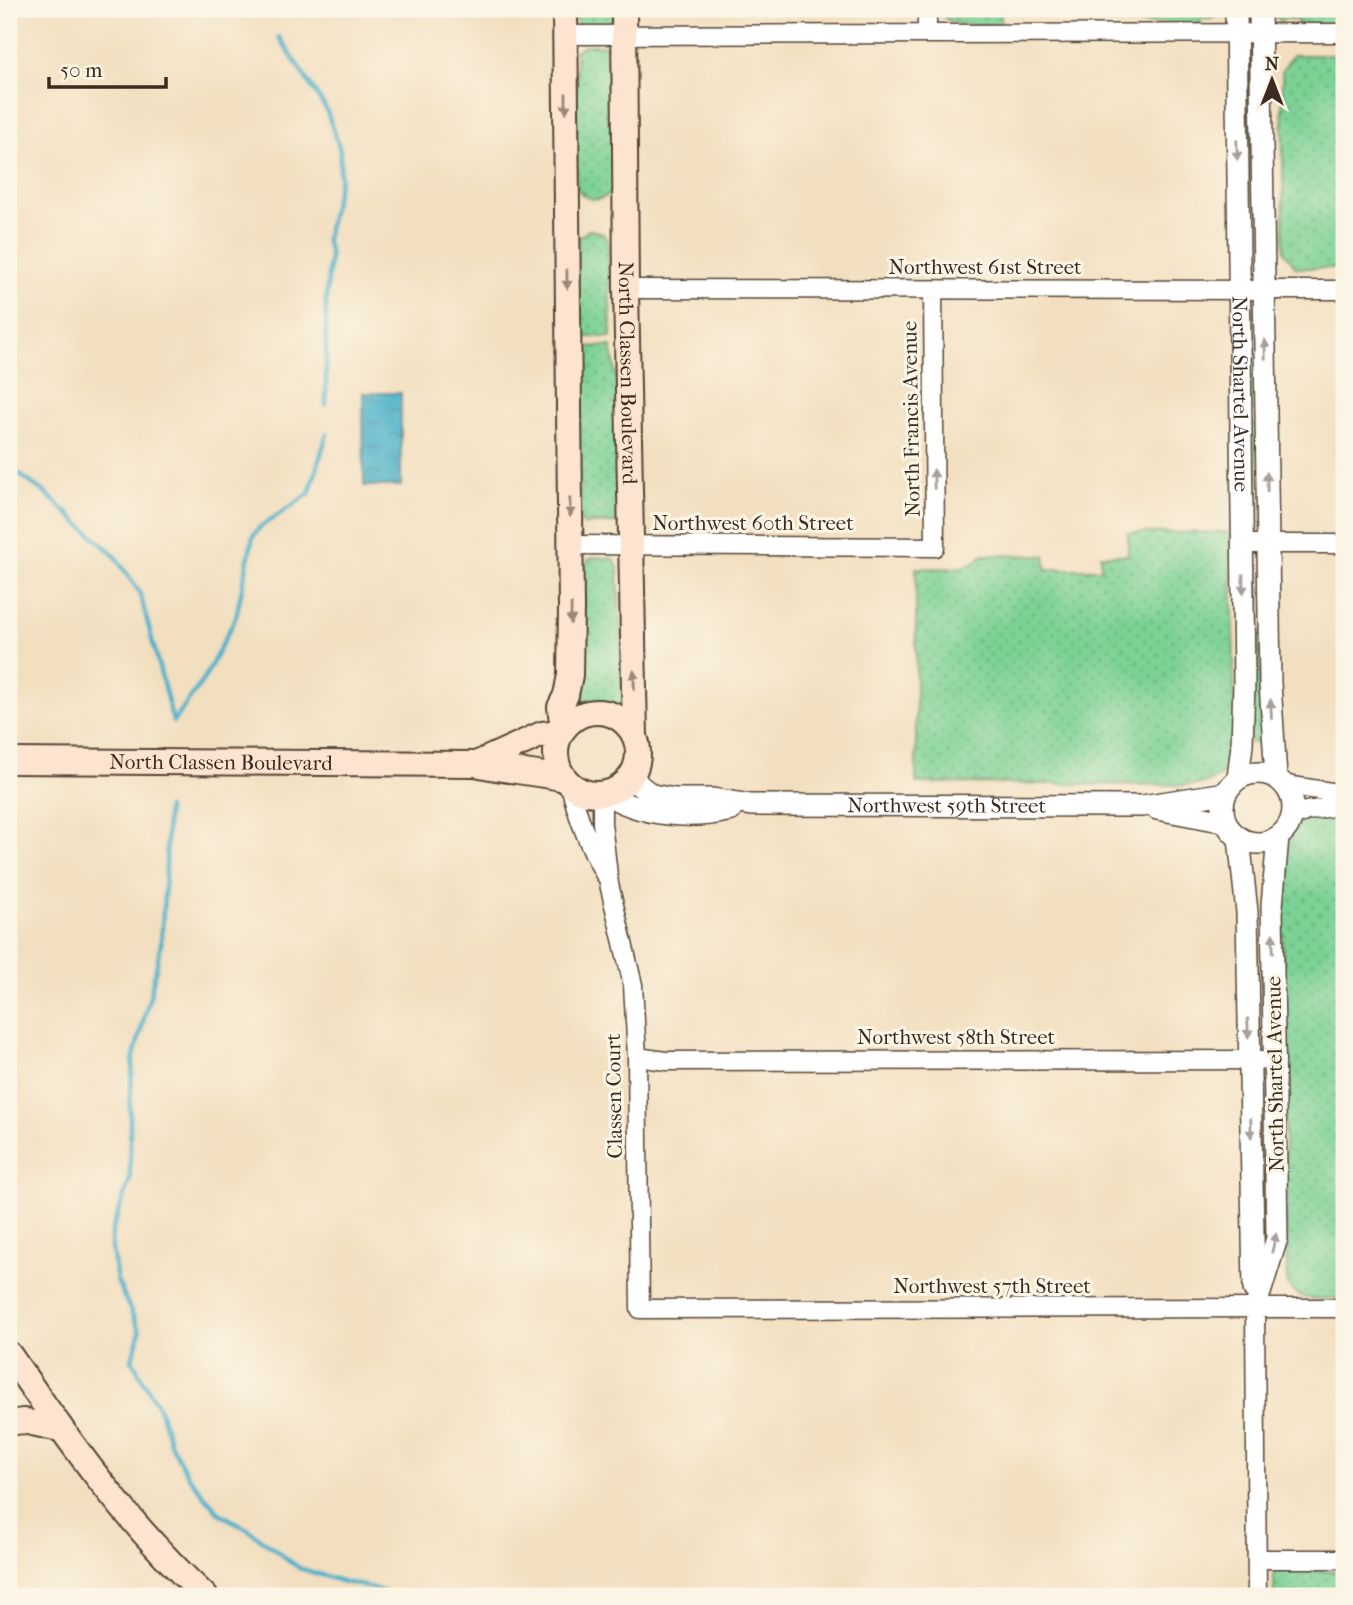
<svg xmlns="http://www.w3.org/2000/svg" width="1353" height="1605" font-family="'IM FELL French Canon',serif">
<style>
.green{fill:url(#green-dots);stroke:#5b7e5a;stroke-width:2}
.water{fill:url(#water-ripples);stroke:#426d74;stroke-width:2}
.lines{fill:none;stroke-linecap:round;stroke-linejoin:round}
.stream{stroke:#4ab0c9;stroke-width:4.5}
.minor-casing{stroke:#564536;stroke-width:21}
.tertiary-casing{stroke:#564536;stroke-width:24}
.secondary-casing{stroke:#564536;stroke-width:28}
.minor{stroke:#fff;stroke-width:18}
.tertiary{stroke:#fff;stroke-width:21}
.secondary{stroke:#fde4d1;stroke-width:24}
.oneway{fill:#9c8778}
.oneway2{fill:#a79f9a}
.labels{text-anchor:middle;stroke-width:6;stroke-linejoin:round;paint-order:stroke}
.street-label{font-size:21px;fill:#3b2a1e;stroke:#fcf5e5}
</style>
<defs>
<pattern id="green-dots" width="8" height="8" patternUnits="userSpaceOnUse" patternTransform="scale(1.75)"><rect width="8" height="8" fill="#7bd195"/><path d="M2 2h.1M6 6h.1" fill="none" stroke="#66aa79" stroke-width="1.8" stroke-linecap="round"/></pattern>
<pattern id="water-ripples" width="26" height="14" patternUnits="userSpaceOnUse" patternTransform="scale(1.75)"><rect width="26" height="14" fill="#4ab0c9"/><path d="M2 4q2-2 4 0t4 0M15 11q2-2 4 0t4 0" fill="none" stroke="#3f8fa3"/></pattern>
</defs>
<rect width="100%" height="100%" fill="#fcf5e5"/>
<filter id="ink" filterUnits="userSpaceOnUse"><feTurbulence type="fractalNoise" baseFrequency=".0143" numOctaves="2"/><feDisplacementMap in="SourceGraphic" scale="14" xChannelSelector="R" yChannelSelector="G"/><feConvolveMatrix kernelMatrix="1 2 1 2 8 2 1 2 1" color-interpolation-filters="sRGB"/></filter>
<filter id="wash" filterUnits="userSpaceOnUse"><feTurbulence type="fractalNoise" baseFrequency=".00686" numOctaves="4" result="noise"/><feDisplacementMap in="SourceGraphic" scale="28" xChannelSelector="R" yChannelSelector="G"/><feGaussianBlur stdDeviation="1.57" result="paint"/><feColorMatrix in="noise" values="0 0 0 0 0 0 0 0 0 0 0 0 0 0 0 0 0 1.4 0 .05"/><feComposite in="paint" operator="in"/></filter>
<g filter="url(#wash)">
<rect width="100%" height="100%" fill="#f2dfc0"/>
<path class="green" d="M572 9H614V17L605 26 578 25Z
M938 9H1001V24C980 24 948 31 938 9Z
M1082 9H1220L1215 17 1200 20V24L1082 23Z
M1271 9H1344V24H1298L1297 20 1285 18 1282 22 1276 17Z
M585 45C598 45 608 43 615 55L614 189C603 203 587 203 577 188L576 50Z
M1250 52 1251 53 1255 269 1252 270 1249 269 1247 53Z
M1293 55H1344V268H1297L1284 252 1282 71Z
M589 230C598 231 605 232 608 242L611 337H577L578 238Z
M1252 308 1255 309 1257 411H1250L1249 309Z
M611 346 619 393 620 514 616 523 583 524 580 520 578 347Z
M1250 424H1257L1259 523 1254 526 1252 525Z
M1227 532 1232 539 1235 737 1230 738C1230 767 1227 780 1195 785L916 783V568C937 568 967 573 983 555L1045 556 1046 569H1101V555H1128V533Z
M595 557 614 559 618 567 623 710C607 703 590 701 574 709 589 665 583 615 583 569L588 560Z
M1254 562 1259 566 1261 724 1263 742 1250 743 1251 564Z
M1344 811V1298C1324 1298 1294 1305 1287 1281L1281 852 1284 843 1302 820Z
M1274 1571H1344V1596H1274Z"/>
<path class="water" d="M363 393H401V486H364Z"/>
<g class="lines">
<path class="stream" d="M279 37 326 109 340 150V178L326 238 330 255 326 300V405
M9 467 44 492 114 555 140 593 173 722
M173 722 204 679 236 617 253 536 260 527 309 494 327 434
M167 808 166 866 161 944 150 996 133 1060 130 1101V1179L112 1231 111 1242 117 1281 140 1331 132 1360 160 1410 170 1443 189 1477 219 1513 249 1530 299 1568 344 1582 373 1588 395 1596"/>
</g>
</g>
<g filter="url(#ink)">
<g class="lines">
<g class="minor-casing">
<path id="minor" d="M927 9V33
M565 35 1344 33
M626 289 1344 290
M1242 544H1344
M571 545 935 547 933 290
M570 784C577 817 589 846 605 875
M1286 785 1344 794
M602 793V823L609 884 633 985 637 1057 640 1309 1344 1308
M1293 817 1307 811 1344 805
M637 1057 666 1061 1276 1060
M1255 1309 1257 1596
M1257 1559H1344"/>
</g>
<g class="tertiary-casing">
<g id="tertiary">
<path id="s1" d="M1236 9 1244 683 1242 745 1238 778"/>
<path d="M1260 9 1270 683 1276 777"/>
<circle cx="1258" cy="808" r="35"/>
<path id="s2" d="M632 775 640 786 652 795 675 799H713L751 805 1142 806 1226 793"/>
<path d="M605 793C640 816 691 820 731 810"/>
<path d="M1157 809 1226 822"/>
<path d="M1239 838 1247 912 1254 1289"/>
<path d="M1255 1309 1277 1238 1272 906 1278 837"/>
</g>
</g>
<g class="secondary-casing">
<g id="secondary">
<path id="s3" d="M624 9 626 289 635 737"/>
<circle cx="597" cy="753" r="41"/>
<path d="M563 728 560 707 566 695 570 675 571 608 565 9"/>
<path id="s4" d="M9 761 476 764C506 771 535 772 565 779"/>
<path d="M476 764 542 734 561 732"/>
<path d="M9 1354C68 1440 128 1525 205 1596"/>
<path d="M9 1423 23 1421 60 1429"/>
</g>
</g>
<use href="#minor" class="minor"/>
<use href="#tertiary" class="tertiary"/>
<use href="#secondary" class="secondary"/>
</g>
<defs><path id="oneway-solid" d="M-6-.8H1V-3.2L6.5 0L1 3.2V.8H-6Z" transform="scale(1.75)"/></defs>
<g class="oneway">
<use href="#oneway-solid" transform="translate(566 103) rotate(90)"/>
<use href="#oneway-solid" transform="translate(567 279) rotate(89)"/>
<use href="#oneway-solid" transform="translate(570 507) rotate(89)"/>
<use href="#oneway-solid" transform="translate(571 614) rotate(91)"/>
<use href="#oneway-solid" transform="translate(634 680) rotate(-92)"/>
</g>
<g class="oneway2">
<use href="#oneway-solid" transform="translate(1237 150) rotate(89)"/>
<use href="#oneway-solid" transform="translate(1265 349) rotate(-91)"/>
<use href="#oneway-solid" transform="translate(934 479) rotate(-91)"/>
<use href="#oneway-solid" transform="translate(1267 482) rotate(-91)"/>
<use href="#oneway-solid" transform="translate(1243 584) rotate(89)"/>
<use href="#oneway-solid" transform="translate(1271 709) rotate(-93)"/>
<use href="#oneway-solid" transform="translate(1273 943) rotate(-91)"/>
<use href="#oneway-solid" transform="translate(1248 1028) rotate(88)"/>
<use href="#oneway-solid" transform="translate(1251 1128) rotate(89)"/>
<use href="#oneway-solid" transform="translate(1274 1243) rotate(-77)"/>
</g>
</g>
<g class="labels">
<g class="street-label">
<text x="985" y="274">Northwest 61st Street</text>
<text dy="7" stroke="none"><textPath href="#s3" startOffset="364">North Classen Boulevard</textPath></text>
<text dy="7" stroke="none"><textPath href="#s1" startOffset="385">North Shartel Avenue</textPath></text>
<text transform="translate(911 419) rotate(-91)" y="7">North Francis Avenue</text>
<text x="753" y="530">Northwest 60th Street</text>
<text dy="7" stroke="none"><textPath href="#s4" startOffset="212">North Classen Boulevard</textPath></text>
<text dy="7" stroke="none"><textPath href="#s2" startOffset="324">Northwest 59th Street</textPath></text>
<text x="956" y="1044">Northwest 58th Street</text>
<text transform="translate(1275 1074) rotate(-91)" y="7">North Shartel Avenue</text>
<text transform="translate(614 1096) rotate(-91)" y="7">Classen Court</text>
<text x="992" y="1293">Northwest 57th Street</text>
</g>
</g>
<rect width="1353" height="1605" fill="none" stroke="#fcf5e5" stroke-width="35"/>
<g transform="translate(1272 80)" stroke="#fcf5e5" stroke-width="5" paint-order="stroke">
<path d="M0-5L12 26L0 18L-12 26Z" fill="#3b2a1e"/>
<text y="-10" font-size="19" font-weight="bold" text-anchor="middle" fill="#3b2a1e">N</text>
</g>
<path d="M49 77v10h117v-10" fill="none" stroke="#3b2a1e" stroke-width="3.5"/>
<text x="60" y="77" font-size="21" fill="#3b2a1e" stroke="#fcf5e5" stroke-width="5" paint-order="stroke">50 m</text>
</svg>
